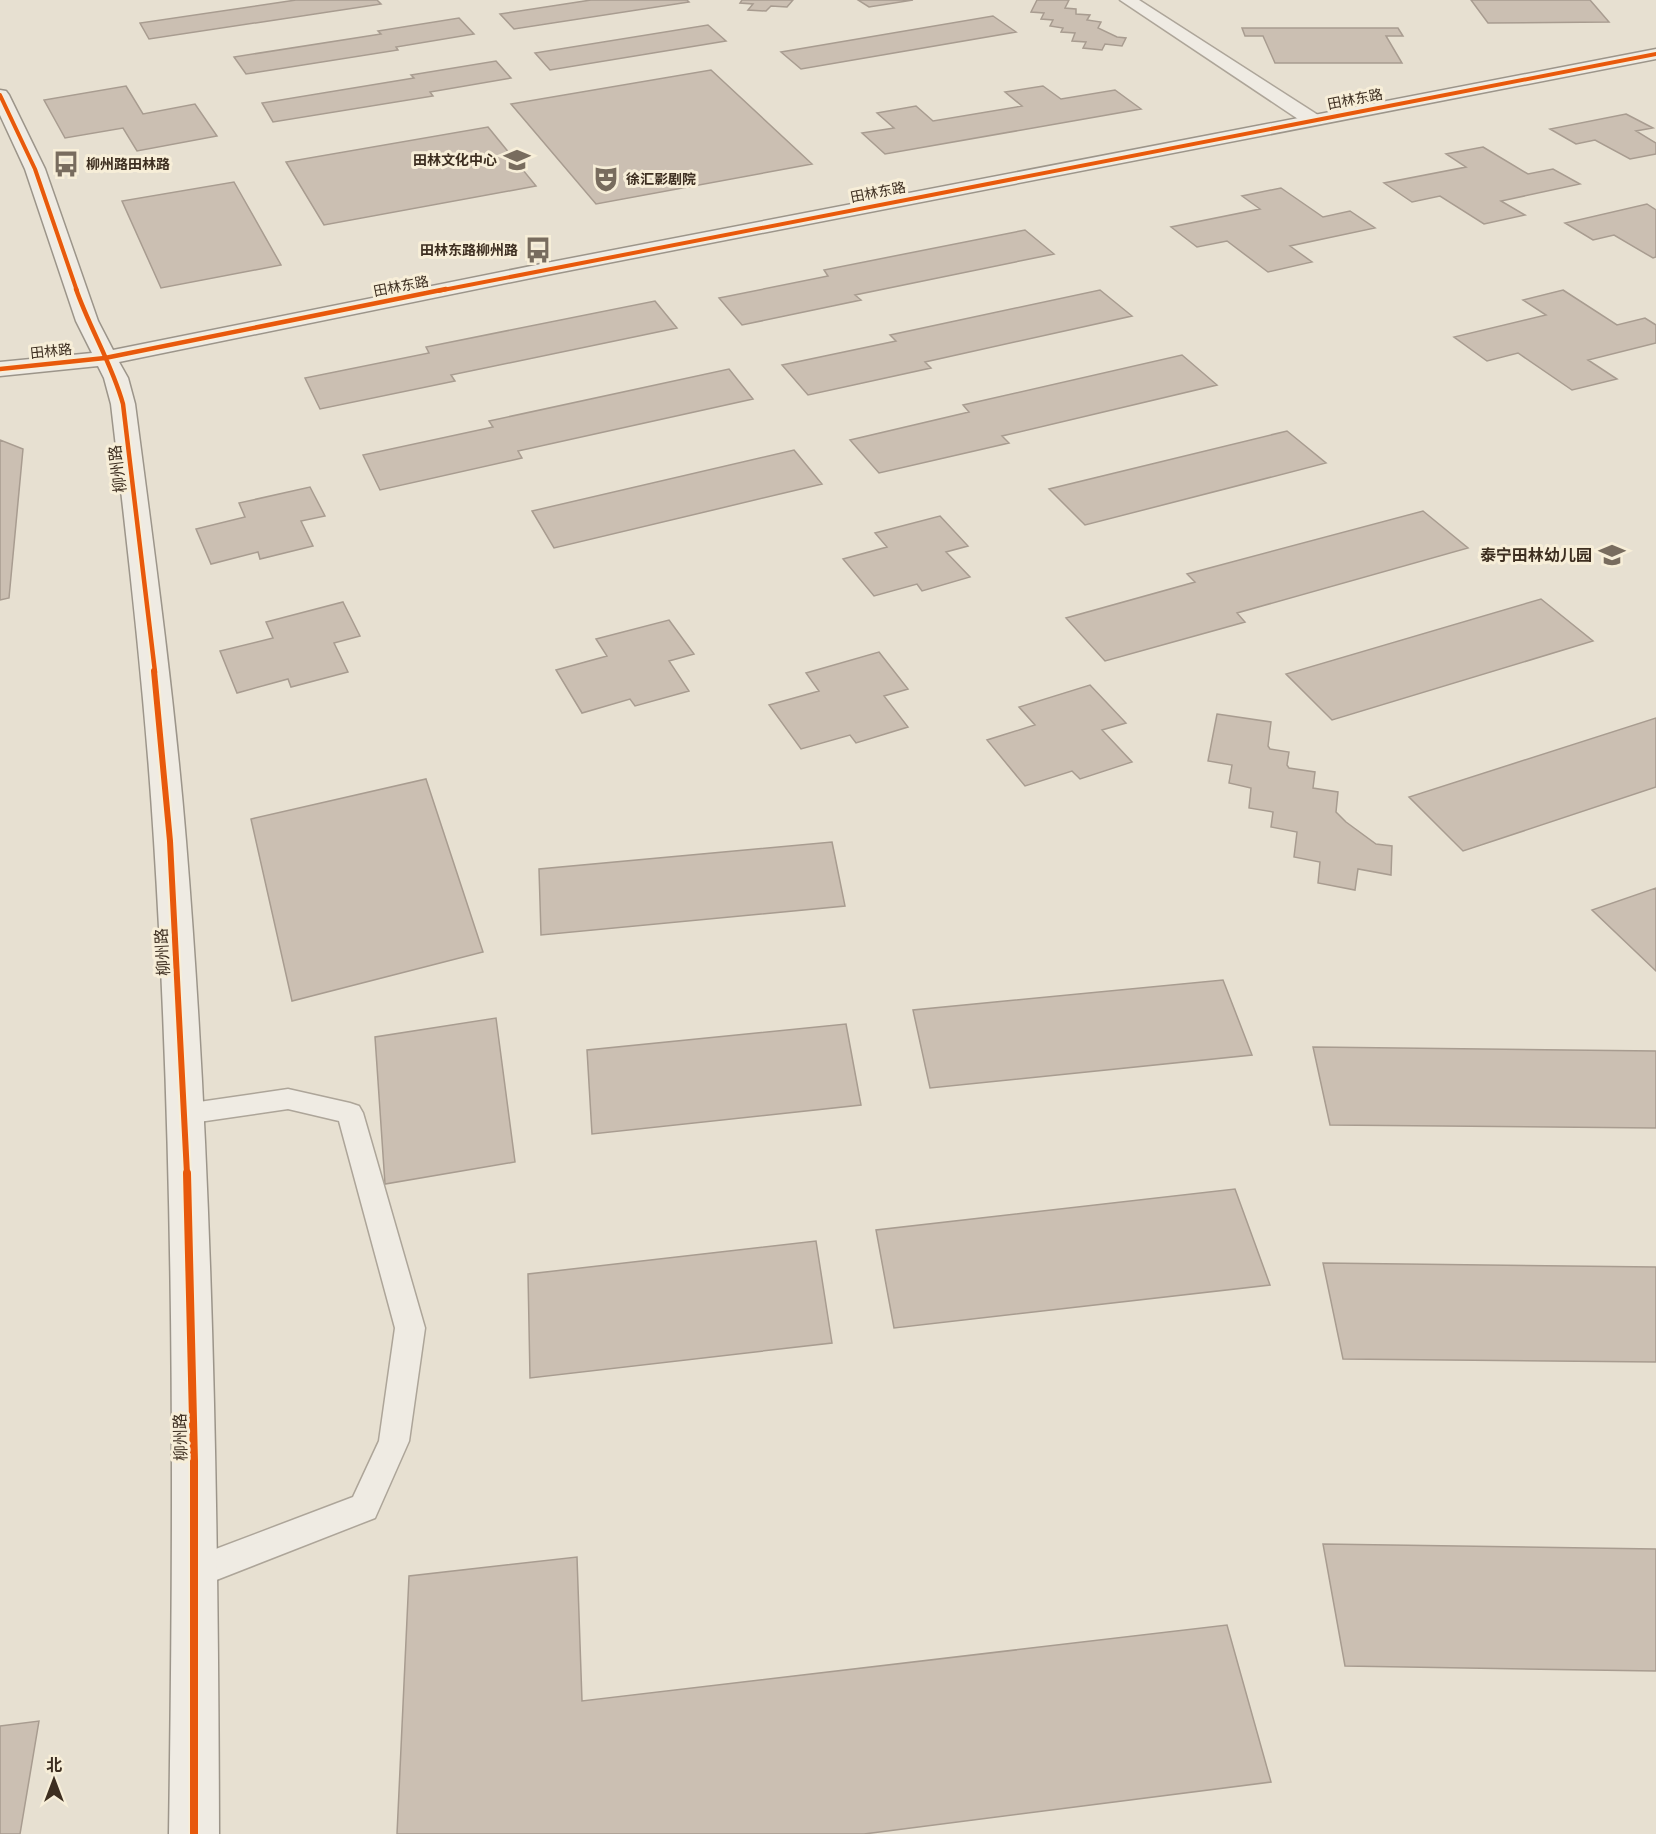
<svg xmlns="http://www.w3.org/2000/svg" width="1656" height="1834" font-family="'IBM Plex Serif','Noto Sans SC',serif">
<style>
.building{fill:#cbbfb2;stroke:#a89c90;stroke-width:1.5}
.lines{fill:none;stroke-linecap:round;stroke-linejoin:round}
.lane-casing{stroke:#ada599;stroke-width:3}
.street-casing{stroke:#ada599;stroke-width:3}
.secondary-casing{stroke:#9c958a;stroke-width:3}
.lane{fill:#efebe3;fill-rule:evenodd}
.street{fill:#efebe3;fill-rule:evenodd}
.secondary{fill:#efebe3;fill-rule:evenodd}
.cycleway-far3-casing{stroke:#f7eed8;stroke-width:6}
.cycleway-far2-casing{stroke:#f7eed8;stroke-width:8}
.cycleway-far1-casing{stroke:#f7eed8;stroke-width:10}
.cycleway-casing{stroke:#f7eed8;stroke-width:11}
.cycleway-far3{stroke:#e8590c;stroke-width:4}
.cycleway-far2{stroke:#e8590c;stroke-width:4.5}
.cycleway-far1{stroke:#e8590c;stroke-width:6}
.cycleway{stroke:#e8590c;stroke-width:8}
.labels{text-anchor:middle;stroke-width:6;stroke-linejoin:round;paint-order:stroke}
.far-street-label{font-size:14px;fill:#3d2e20;stroke:#f7eed8}
.far-poi-label{font-size:14px;font-weight:bold;fill:#3d2e20;stroke:#f7eed8;text-anchor:end}
.street-label{font-size:16px;fill:#3d2e20;stroke:#f7eed8}
.poi-label{font-size:16px;font-weight:bold;fill:#3d2e20;stroke:#f7eed8;text-anchor:end}
</style>
<rect width="100%" height="100%" fill="#e7e0d1"/>
<path class="building" d="M296 0H377L381 4 149 39 140 23Z
M591 0H687L689 2 514 29 500 14Z
M742 0H793L787 7 771 6 766 11 748 10 753 4 740 3Z
M858 0H913L869 7Z
M1037 0H1069L1065 8 1076 9V14L1090 15 1087 20 1101 22 1098 28 1117 37 1126 38 1122 46 1105 44 1102 50 1083 48 1086 42 1072 41 1075 33 1061 32 1063 28 1050 26 1053 20 1041 19 1044 13 1031 12Z
M1471 0H1590L1609 22 1488 23Z
M993 16 1016 32 801 69 781 52Z
M459 18 474 34 396 47 398 50 246 74 234 57 381 34 378 31Z
M708 25 726 41 550 70 535 53Z
M1242 28H1398L1403 36H1386L1402 63H1275L1263 36H1245Z
M496 61 511 78 430 92 433 96 273 122 262 103 414 78 411 75Z
M711 70 812 164 596 204 511 104Z
M126 86 143 114 195 104 217 136 137 151 123 128 65 138 44 100Z
M1043 86 1061 99 1115 90 1141 109 885 154 862 133 894 128 877 113 916 106 933 121 1022 106 1005 92Z
M1626 114 1653 128 1636 131 1656 143V154L1630 159 1595 140 1576 144 1550 129Z
M488 127 536 186 324 225 286 162Z
M1483 147 1528 174 1553 169 1580 184 1501 201 1525 215 1484 224 1440 196 1412 202 1384 183 1466 167 1446 154Z
M234 182 281 265 161 288 122 201Z
M1281 188 1323 217 1350 211 1375 228 1290 246 1312 262 1268 272 1227 241 1197 247 1171 227 1260 209 1242 196Z
M1647 204 1656 210V257L1653 258 1614 235 1593 240 1565 223Z
M1025 230 1054 254 855 295 861 300 742 325 719 298 828 276 824 270Z
M1100 290 1132 316 925 362 931 368 808 395 782 365 896 341 890 335Z
M1563 290 1617 325 1645 318 1656 325V343L1588 360 1617 379 1572 390 1518 353 1487 361 1454 337 1546 315 1523 300Z
M655 301 677 328 451 375 455 381 320 409 305 378 429 353 426 347Z
M1182 355 1217 385 1002 436 1009 443 879 473 850 440 969 412 963 405Z
M729 369 753 399 518 451 522 458 380 490 363 455 493 427 489 421Z
M1287 431 1326 463 1085 525 1049 489Z
M0 440 23 449 9 598 0 600Z
M794 450 822 484 554 548 532 511Z
M310 487 325 516 301 521 313 546 260 559 258 552 211 564 196 529 245 517 239 503Z
M1423 511 1468 548 1237 613 1245 622 1105 661 1066 618 1195 582 1187 574Z
M940 516 968 546 946 552 970 577 922 591 917 584 874 596 843 559 887 547 875 533Z
M1541 599 1593 641 1332 720 1286 674Z
M343 602 360 636 334 643 348 672 291 687 288 679 237 693 220 651 273 638 266 622Z
M669 620 694 654 669 661 689 691 635 706 630 699 582 713 556 670 607 656 596 639Z
M879 652 908 689 884 696 908 727 856 743 850 735 801 749 769 705 819 691 806 673Z
M1090 685 1126 723 1102 730 1132 762 1080 779 1072 771 1025 786 987 740 1035 725 1019 707Z
M1217 714 1271 722 1268 746 1270 749 1289 752 1287 765 1289 768 1315 772 1313 788 1338 792 1336 812 1346 822 1376 844 1392 846 1391 875 1358 869 1355 890 1318 883 1320 862 1294 857 1297 832 1271 827 1273 812 1249 808 1251 788 1229 783 1232 765 1208 761Z
M1656 718V787L1463 851 1409 797Z
M426 779 483 952 292 1001 251 819Z
M832 842 845 906 541 935 539 869Z
M1656 888V971L1592 910Z
M1223 980 1252 1055 930 1088 913 1010Z
M496 1018 515 1162 385 1184 375 1037Z
M846 1024 861 1105 592 1134 587 1050Z
M1313 1047 1656 1051V1128L1330 1125Z
M1235 1189 1270 1285 894 1328 876 1230Z
M816 1241 832 1343 530 1378 528 1274Z
M1323 1263 1656 1267V1362L1343 1359Z
M1323 1544 1656 1549V1671L1345 1666Z
M577 1557 582 1701 1227 1625 1271 1782 864 1834H397L409 1576Z
M39 1721 20 1834H0V1726Z"/>
<g class="lines">
<g class="lane-casing">
<path id="lane" d="M288 1089 350 1103 359 1106 363 1113 425 1328 409 1441 375 1518 196 1588 184 1583 180 1572 184 1561 353 1497 379 1441 395 1328 339 1121 288 1109 185 1124 176 1121 172 1114 176 1107 185 1104Z"/>
</g>
<g class="street-casing">
<path id="street" d="M1120 0H1139L1318 115 1320 119 1318 123H1304Z"/>
</g>
<g class="secondary-casing">
<path id="secondary" d="M1656 49V59L546 275 119 362 128 378 135 404C154 549 174 695 186 841 213 1171 218 1503 219 1834H169C174 1503 175 1172 154 841 145 695 128 549 111 404L104 378 98 366 0 376V362L92 353 76 321 25 169 0 115V90L6 91 9 95 45 169 98 321 113 350 546 263Z"/>
</g>
<use href="#lane" class="lane"/>
<use href="#street" class="street"/>
<use href="#secondary" class="secondary"/>
<g class="cycleway-far3-casing">
<path id="cycleway-far3" d="M0 95 35 169 77 291
M438 291 1656 54"/>
</g>
<g class="cycleway-far2-casing">
<path id="cycleway-far2" d="M76 289C90 329 112 364 123 404L155 672
M0 369 105 358 446 289"/>
</g>
<g class="cycleway-far1-casing">
<path id="cycleway-far1" d="M154 671 170 841 187 1174"/>
</g>
<g class="cycleway-casing">
<path id="cycleway" d="M187 1173 194 1461V1834"/>
</g>
<use href="#cycleway-far3" class="cycleway-far3"/>
<use href="#cycleway-far2" class="cycleway-far2"/>
<use href="#cycleway-far1" class="cycleway-far1"/>
<use href="#cycleway" class="cycleway"/>
</g>
<defs>
<g id="school-bare" transform="scale(2.07)"><path d="M0-5L7-2L0 1L-7-2ZM-4 1L0 2.5L4 1V4Q0 6-4 4Z" fill="#786c5e" stroke="#f7eed8" stroke-width="2.5" paint-order="stroke"/></g>
<g id="bus-bare" transform="scale(2.07)"><path d="M-5-6H5V4H4V6H2V4H-2V6H-4V4H-5ZM-3.5-4V0h7V-4ZM-3.5 1.2v1.5H-2V1.2ZM2 1.2v1.5H3.5V1.2Z" fill="#786c5e" stroke="#f7eed8" stroke-width="2.5" paint-order="stroke"/></g>
<g id="theatre-bare" transform="scale(2.07)"><path d="M-5-5.5Q0-4 5-5.5V0Q5 5 0 6Q-5 5-5 0ZM-3.3-2.5H-1v1.5H-3.3ZM1-2.5H3.3v1.5H1ZM-2.8 1Q0 5.5 2.8 1Z" fill="#786c5e" stroke="#f7eed8" stroke-width="2.5" paint-order="stroke"/></g>
</defs>
<g fill-rule="evenodd">
<use href="#school-bare" x="517" y="160"/>
<use href="#bus-bare" x="66" y="164"/>
<use href="#theatre-bare" x="606" y="179"/>
<use href="#bus-bare" x="538" y="250"/>
<use href="#school-bare" x="1612" y="555"/>
</g>
<g class="labels">
<g class="far-street-label">
<text transform="translate(1355 99) rotate(-11)" y="5">田林东路</text>
<text transform="translate(878 192) rotate(-11)" y="5">田林东路</text>
<text transform="translate(401 286) rotate(-11)" y="5">田林东路</text>
<text transform="translate(51 351) rotate(-6)" y="5">田林路</text>
</g>
<g class="far-poi-label">
<text x="497" y="165">田林文化中心</text>
<text x="86" y="169" text-anchor="start">柳州路田林路</text>
<text x="626" y="184" text-anchor="start">徐汇影剧院</text>
<text x="518" y="255">田林东路柳州路</text>
</g>
<g class="street-label">
<text transform="translate(117 469) rotate(-97)" y="6">柳州路</text>
<text transform="translate(162 952) rotate(-93)" y="6">柳州路</text>
<text transform="translate(180 1437) rotate(-91)" y="6">柳州路</text>
</g>
<g class="poi-label">
<text x="1592" y="561">泰宁田林幼儿园</text>
</g>
</g>
<g transform="translate(54 1780)" stroke="#f7eed8" stroke-width="4.5" paint-order="stroke">
<path d="M0-4.5L10 22L0 15L-10 22Z" fill="#3d2e20"/>
<text y="-9" font-size="16" font-weight="bold" text-anchor="middle" fill="#3d2e20">北</text>
</g>
</svg>
